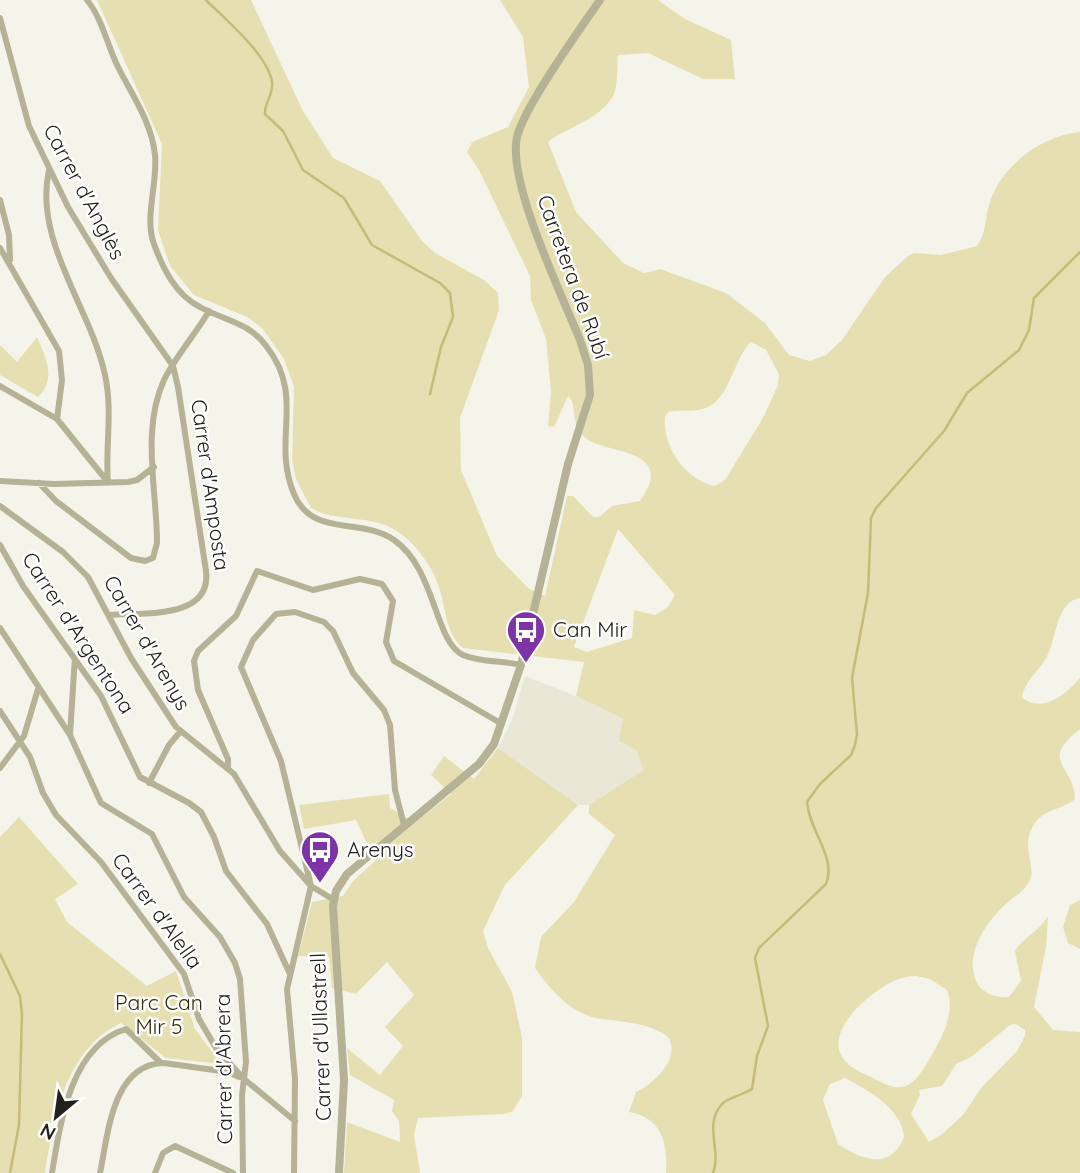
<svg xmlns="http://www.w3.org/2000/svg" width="1080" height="1173" font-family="Quicksand,sans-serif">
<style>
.built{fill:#eae7d7}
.green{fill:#e6dfb2;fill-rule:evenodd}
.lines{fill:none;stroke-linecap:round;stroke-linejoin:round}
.stream{stroke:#c6bc79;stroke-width:2.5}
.minor{stroke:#b6b295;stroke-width:6}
.tertiary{stroke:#b6b295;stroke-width:8}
.labels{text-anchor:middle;stroke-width:5;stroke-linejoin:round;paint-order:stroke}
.street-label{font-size:21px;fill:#21201d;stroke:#fff}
.poi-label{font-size:21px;fill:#21201d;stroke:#fff;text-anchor:start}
.park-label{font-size:21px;fill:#302b0d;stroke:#fff}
</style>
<rect width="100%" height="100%" fill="#f5f4eb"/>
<path class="built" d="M525 676 576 696 623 719 645 771 589 805H578L498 748 512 720Z"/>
<path class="green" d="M97 0H251L303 111 333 158 380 181 422 241 435 253 484 280 498 293 499 310 460 418 461 470 497 556 528 588 545 596 567 496H573L593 517H599L612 506 640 501C678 448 606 454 587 439 568 424 579 406 568 396L554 427 548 426 551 393 546 339 531 300 530 276 479 170 467 152 472 142 508 127 529 87 523 37 500 0H658L685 19 731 40 735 79H703L648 53 618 55C617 66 618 84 614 94 601 120 568 126 548 142L576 212 623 263 644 273 660 269 726 293 765 323 789 355 810 361 826 355 842 340 885 277 908 256 914 253 941 255 977 246C985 235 985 222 988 209 997 169 1039 136 1080 132V598C1056 602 1057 636 1048 654 1041 670 1025 679 1022 698 1044 713 1065 695 1080 678V729C1038 762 1074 764 1075 799 1064 809 1049 808 1038 819 1017 844 1037 863 1030 880 1026 890 1015 896 1007 903 987 921 963 954 977 983 983 994 997 998 1009 997L1021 981 1015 951C1023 937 1038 933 1048 916L1046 947 1034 1007 1053 1030 1080 1032V1173H666C668 1144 662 1117 629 1112L636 1092C653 1084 680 1060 669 1038 652 1023 624 1022 602 1019 573 1016 551 991 535 968L541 937 574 902 615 835 589 814V805L644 770 636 750 619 741 623 719 576 696 584 662 463 648C446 634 446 611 440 590 433 567 415 542 395 530 370 514 336 523 311 508L296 479 292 460 294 387 284 359 262 328 247 317 194 295 170 266 158 230 162 144ZM751 342 766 350 779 374 778 385 764 416 725 480 715 486C686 481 662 446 665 417L668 412C681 409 696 413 708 407 731 396 733 359 751 342ZM618 529 675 595 668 607 655 615 634 610 632 638 587 652 574 647ZM916 976 930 979 947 990C955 1010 944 1034 934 1051 927 1063 920 1078 908 1085 896 1091 883 1083 873 1078 865 1074 855 1070 849 1065 822 1041 854 1008 873 994 888 983 897 977 916 976ZM1016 1024 1025 1030V1036L1017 1051 981 1088 963 1115 942 1134 929 1142 911 1114 920 1095 919 1090 942 1086 956 1064 971 1057 1010 1025ZM845 1078C867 1090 902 1108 904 1137 891 1171 862 1160 838 1144L823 1100 830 1084Z
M37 337C46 359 57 378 38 397L0 375V345L17 362Z
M498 748 578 805 505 885 483 931 488 948 512 992 522 1037V1096L512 1112 504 1114 418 1118 414 1135 420 1173H344L347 1122 400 1142 399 1121 392 1111 394 1100 350 1075 347 1048 380 1075 403 1046 385 1027 414 995 387 962 356 994 332 988 329 957 298 956 312 902 343 896 353 881 375 861 356 820 304 829 299 805 389 794 390 808 415 822 451 794 431 775 444 756 474 779Z
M19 817 78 884 55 899 67 922 147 986 176 971 195 1029 221 1064 166 1058 121 1023C65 1050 54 1117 45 1173H0V837Z
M1080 900V949L1068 943 1063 927 1070 905Z"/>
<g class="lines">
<path class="stream" d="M206 0C225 19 268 55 272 82 274 94 264 103 265 114L283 131 303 170 344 198 372 245 440 283 450 293 453 317 441 347 430 394
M0 954 20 996 22 1014 19 1125 10 1173
M713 1173C722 1150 703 1125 722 1104 729 1097 743 1095 752 1089L757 1056 768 1026 755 958 759 948 826 884C837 857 809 831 807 802L820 784 851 755 855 745 857 734 852 678 868 593 871 518 876 508 944 431 967 393 1019 350 1029 330 1034 298 1080 252"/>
<path class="minor" d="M87 0C103 20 107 45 118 67 132 95 152 123 155 155 158 183 144 217 154 244 163 269 176 295 200 307 225 321 249 322 267 347 306 398 271 439 294 494 312 538 362 517 394 540 436 569 434 641 463 655 481 663 502 660 521 665
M0 18 29 126 68 207 111 278 173 366 178 387 206 571C212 620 143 612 110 615
M49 170C33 241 91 308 105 375 113 411 105 447 108 483
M0 200 9 235 10 260
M0 248 59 351 62 380 57 419
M0 386 57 419 107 481
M0 481 54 484 128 482 137 480 154 467
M39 483 56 501 131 558 145 561 153 558 157 543C157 490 141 430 164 380 176 356 195 335 209 311
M0 506 63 552 88 577 131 658 176 727 234 774 280 851 311 886 334 900
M0 545 23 586 101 696 140 777 189 803 201 812 214 837 226 871 267 924 289 972
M0 628 70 735 101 803 152 834 184 897 220 937 235 963 240 979 246 1062 242 1095 243 1173
M0 711 30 757 43 793 56 815 101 862 184 974 199 1019 216 1048 244 1079 295 1121
M70 735 75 656
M0 768 24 736 38 689
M228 768V759L198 690 194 661 198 651 236 616 257 571 313 590 360 579 382 584 393 601 386 642 394 661 502 724
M149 783 169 745 180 732
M52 1173C60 1125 70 1046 126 1029L161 1063
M100 1173C108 1135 112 1064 164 1063L228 1072 239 1077
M155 1173 163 1153 175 1146 233 1173
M294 1173 295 1079 287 989 311 886 281 761 241 667 253 640 276 614 295 612 324 622 333 631 353 673 384 710 390 725 395 790 404 825"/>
<path class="tertiary" d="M339 1173 344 1080 333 906 336 891 347 874 479 764 494 744 521 665 568 464 590 395 588 365 580 340C562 295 507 182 517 137 524 107 580 29 600 0"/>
</g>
<defs>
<g id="bus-pin" transform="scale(2.0125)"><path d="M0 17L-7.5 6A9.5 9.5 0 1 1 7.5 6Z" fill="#7c34a7" stroke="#fff"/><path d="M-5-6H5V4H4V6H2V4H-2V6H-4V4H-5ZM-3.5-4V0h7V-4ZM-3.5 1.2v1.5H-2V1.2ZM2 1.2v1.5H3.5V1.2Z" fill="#fff"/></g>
</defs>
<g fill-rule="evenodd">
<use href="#bus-pin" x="526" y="630"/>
<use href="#bus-pin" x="320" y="850"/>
</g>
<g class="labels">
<g class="street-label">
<text transform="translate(84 192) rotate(62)" y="7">Carrer d'Anglès</text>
<text transform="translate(573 277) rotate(70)" y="7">Carretera de Rubí</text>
<text transform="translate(210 485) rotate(82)" y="7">Carrer d'Amposta</text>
<text transform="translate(78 633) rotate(57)" y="7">Carrer d'Argentona</text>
<text transform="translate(147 643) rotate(60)" y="7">Carrer d'Arenys</text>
<text transform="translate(157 911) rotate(54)" y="7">Carrer d'Alella</text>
<text transform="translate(321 1037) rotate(-92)" y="7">Carrer d'Ullastrell</text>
<text transform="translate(224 1069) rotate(-91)" y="7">Carrer d'Abrera</text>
</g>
<g class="poi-label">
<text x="553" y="637">Can Mir</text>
<text x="347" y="857">Arenys</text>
</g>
<g class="park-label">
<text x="159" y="1010">Parc Can<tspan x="159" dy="24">Mir 5</tspan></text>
</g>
</g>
<g transform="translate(56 1117) rotate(209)" stroke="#ffffff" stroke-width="5" paint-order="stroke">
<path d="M0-5L12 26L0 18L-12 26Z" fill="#21201d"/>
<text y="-10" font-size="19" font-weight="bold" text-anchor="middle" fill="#21201d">N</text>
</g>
</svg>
